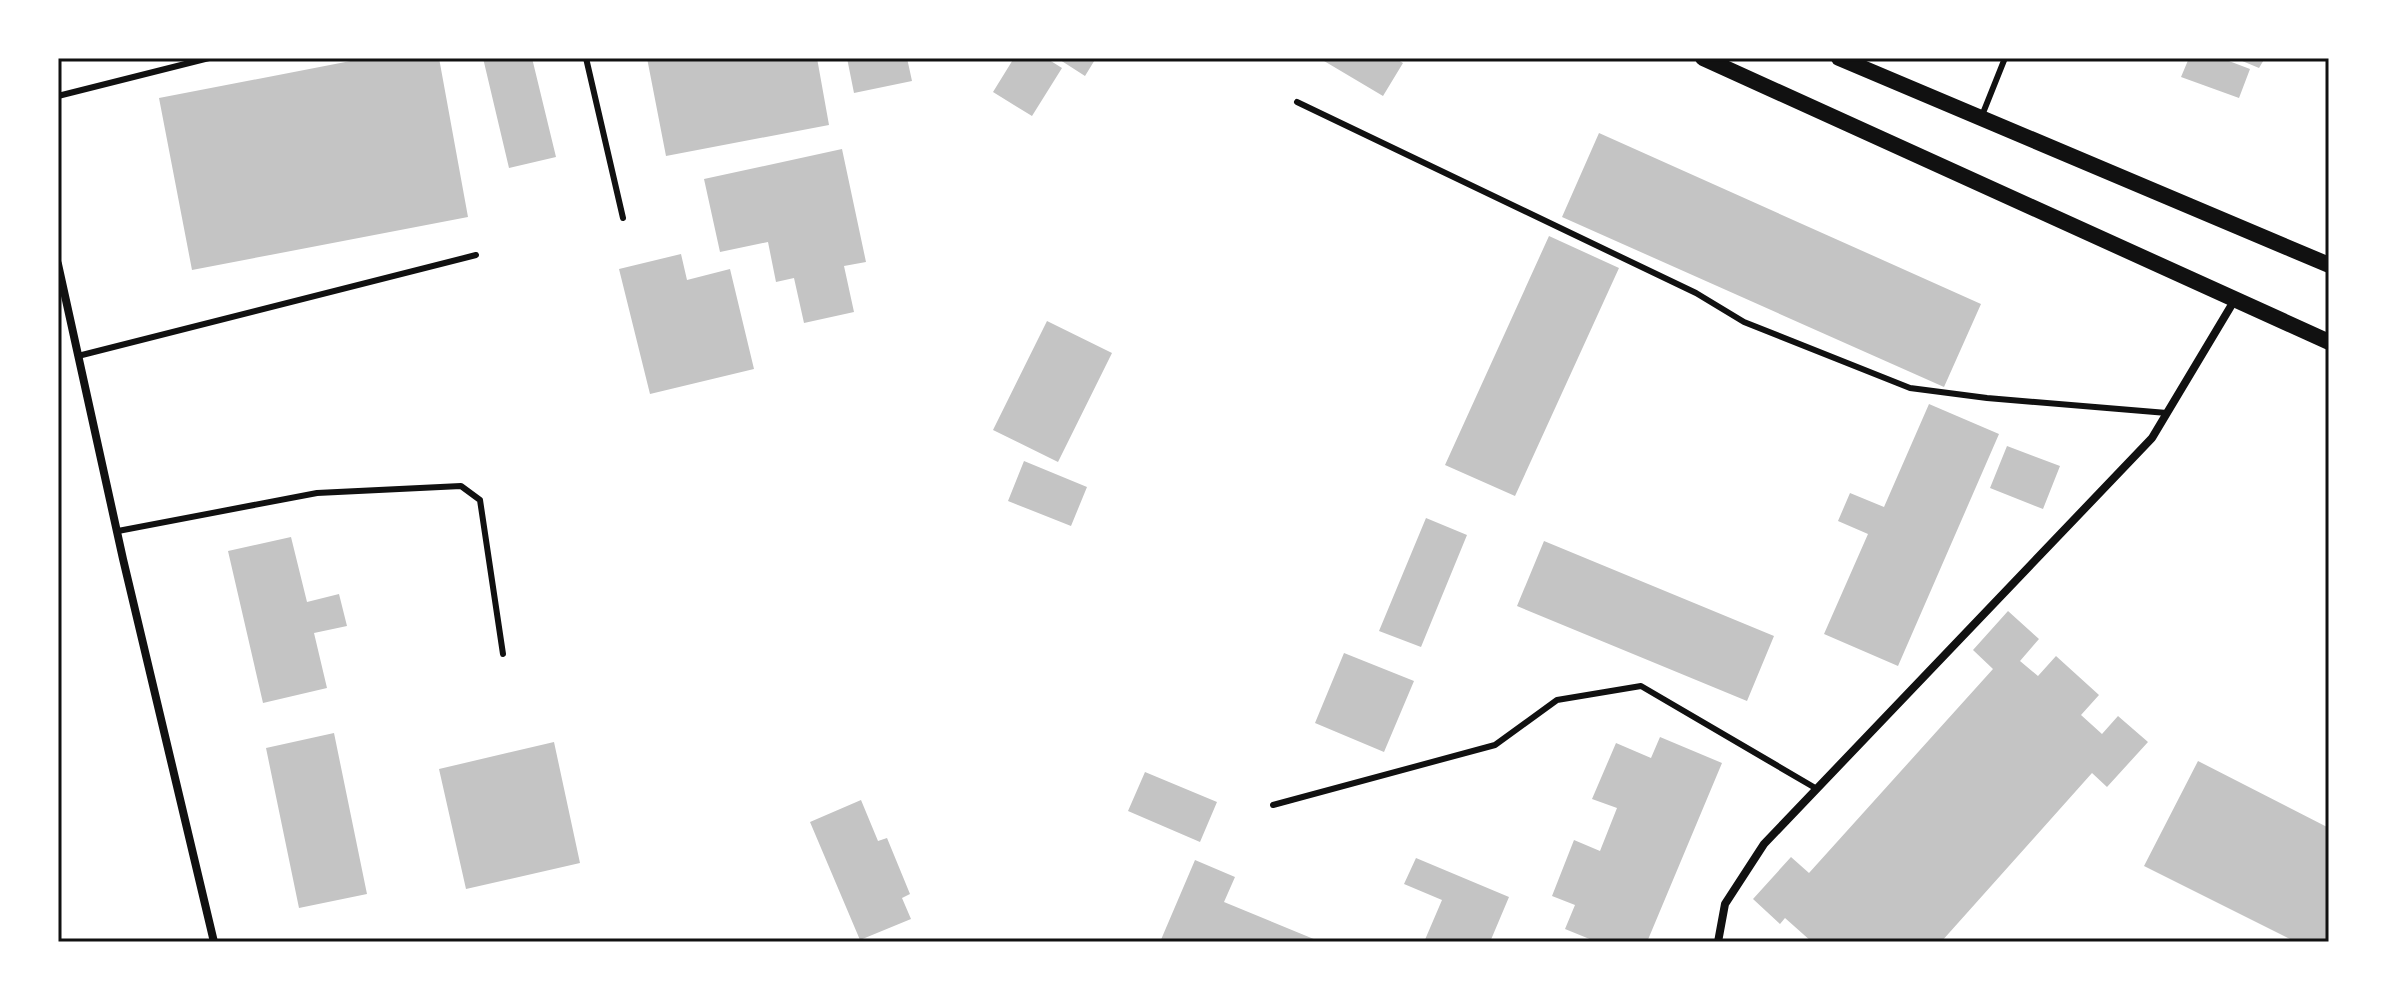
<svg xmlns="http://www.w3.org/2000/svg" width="2387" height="1000" font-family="'Sofia Sans Condensed',sans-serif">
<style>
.building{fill:#c4c4c4}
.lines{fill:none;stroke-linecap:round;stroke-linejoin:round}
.service{stroke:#111;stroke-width:6}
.minor{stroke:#111;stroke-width:8}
.secondary{stroke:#111;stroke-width:16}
.neatline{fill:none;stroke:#111;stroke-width:3}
</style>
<rect width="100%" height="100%" fill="#fff"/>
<path class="building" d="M366 58H439L468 217 192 270 159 98Z
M483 58H532L556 157 509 168Z
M647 58H817L829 125 666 156Z
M847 58H907L912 81 854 93Z
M1014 58H1046L1062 68 1032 116 993 92Z
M1057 58H1096L1085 76Z
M1319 58H1395L1403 63 1383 96Z
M2189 58H2221L2250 69 2239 98 2181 77Z
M2235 58H2265L2259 68Z
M1599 133 1981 304 1944 387 1562 217Z
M842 149 866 262 844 266 854 312 804 323 794 278 776 282 768 242 720 252 704 179Z
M1549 236 1619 268 1515 496 1445 465Z
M681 254 687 280 730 269 754 369 650 394 619 269Z
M1047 321 1112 353 1058 462 993 430Z
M1929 404 1999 434 1898 666 1824 634 1868 534 1838 521 1850 493 1884 507Z
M2007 446 2060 466 2043 509 1990 488Z
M1024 461 1087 487 1071 526 1008 501Z
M1426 518 1467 535 1421 647 1379 631Z
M291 537 307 602 339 594 347 626 314 633 327 688 263 703 228 551Z
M1544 541 1774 636 1747 701 1517 606Z
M2008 611 2039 639 2020 661 2038 676 2056 656 2099 695 2081 715 2102 734 2118 716 2148 742 2107 787 2092 773 1941 942H1812L1785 918 1780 924 1753 899 1791 857 1809 873 1993 669 1973 650Z
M1344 653 1414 681 1384 752 1315 723Z
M334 733 367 894 299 908 266 748Z
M1660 737 1722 763 1647 942H1597L1565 929 1575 905 1552 896 1574 840 1600 851 1617 808 1592 799 1616 743 1651 758Z
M554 742 580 863 466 889 439 769Z
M2198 761 2329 828V942H2296L2144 866Z
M1145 772 1217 802 1200 842 1128 811Z
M861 800 878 841 887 838 910 894 902 898 911 919 860 940 810 822Z
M1416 858 1509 897 1490 942H1424L1442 900 1404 884Z
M1195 860 1235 877 1224 902 1321 942H1160Z"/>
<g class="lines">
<path class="service" d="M586 58 623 218
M58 96 209 58
M1297 102 1696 293 1744 322 1910 388 1987 398 2167 413
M1981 118 2005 58
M78 356 476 255
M118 531 317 493 461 486 480 500 503 654
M1273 805 1495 745 1557 700 1641 686 1817 789"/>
<path class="minor" d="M58 264 123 559 214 942
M1718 942 1725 904 1764 844 2152 438 2234 301"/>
<path class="secondary" d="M1703 58 2329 342
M1839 58 2329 265"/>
</g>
<rect width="2387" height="1000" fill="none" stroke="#ffffff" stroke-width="120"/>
<rect x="60" y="60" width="2267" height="880" class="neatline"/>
</svg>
